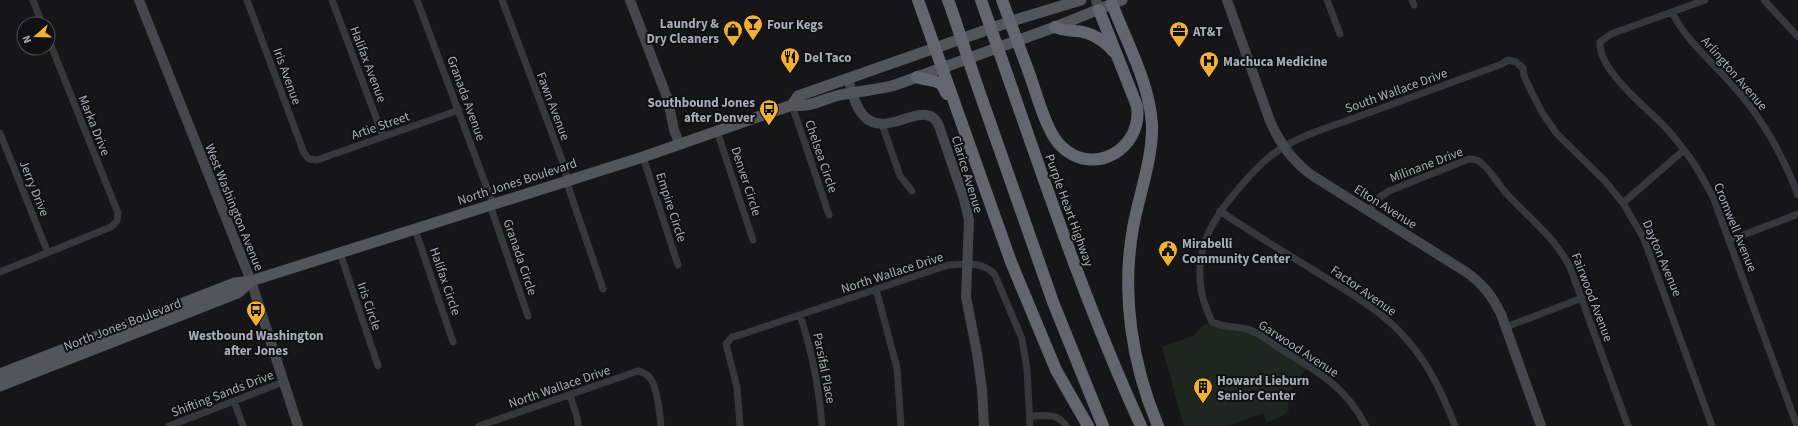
<svg xmlns="http://www.w3.org/2000/svg" width="1798" height="426" font-family="'Source Sans 3',sans-serif">
<style>
.green{fill:#1e261f}
.lines{fill:none;stroke-linecap:round;stroke-linejoin:round}
.street{stroke:#37383d;stroke-width:7}
.secondary{stroke:#45474d;stroke-width:10}
.primary{stroke:#53555c;stroke-width:11}
.highway{stroke:#63666e;stroke-width:12}
.highway-bridge{stroke:#63666e;stroke-width:12}
.labels{text-anchor:middle;stroke-width:4;stroke-linejoin:round;paint-order:stroke}
.poi-label{font-size:13px;font-weight:bold;fill:#a8adb8;stroke:#111113;text-anchor:start}
.street-label{font-size:13px;fill:#a8adb8;stroke:#111113}
</style>
<rect width="100%" height="100%" fill="#161618"/>
<path class="green" d="M1212 322 1249 329 1308 366C1299 380 1284 394 1289 411L1284 415 1267 422 1263 413 1228 426H1184L1162 347 1193 336 1202 326Z"/>
<g class="lines">
<path class="street" d="M33 0 42 24
M247 0 304 153 309 159 317 160 459 110
M332 0 383 136
M417 0 493 204
M502 0 565 168 569 189 603 289
M1327 0 1340 34
M1412 0 1414 5
M1705 0 1611 34 1600 42C1598 70 1646 107 1664 126 1671 133 1678 142 1684 150 1696 164 1704 181 1713 197L1797 426
M1764 0 1798 37
M1672 12C1685 39 1708 58 1728 80 1759 113 1782 152 1798 195
M792 105 829 215
M882 124 900 176 912 191
M717 131 753 240
M0 133 48 253
M643 157 678 265
M1623 203 1684 150
M490 205 528 316
M1220 211C1255 235 1291 256 1326 278 1355 296 1386 314 1408 341 1430 366 1443 395 1455 426
M1369 211 1380 197 1389 191 1469 159C1473 159 1476 159 1480 162 1490 169 1497 183 1506 193 1528 217 1555 237 1570 267L1628 426
M415 229 453 342
M1730 240 1798 214
M340 253 378 366
M0 272 111 227 117 221 118 213 48 38
M876 289 897 368 901 426
M800 315C812 351 819 387 822 426
M1506 327 1582 298
M570 395 577 417 578 426
M234 401 243 426
M1030 416C1045 416 1057 412 1066 426
M169 426 283 382
M479 426 638 371C642 372 646 373 649 377 657 384 660 415 661 426
M740 426 737 387 726 344 732 337 740 335 948 265C964 264 984 261 995 275L1022 339 1027 369 1030 426
M1366 426C1345 385 1316 371 1279 348 1270 342 1258 332 1247 329 1234 326 1226 328 1212 322 1208 313 1204 303 1202 294 1193 250 1212 219 1240 187 1251 174 1264 159 1279 150 1303 134 1333 126 1360 116 1407 99 1455 81 1502 64L1508 60 1516 62 1523 68 1524 76 1532 93 1543 114 1557 134 1604 180 1623 203 1644 239 1712 426"/>
<path class="secondary" d="M139 0 251 281 298 426
M630 0 668 100 674 130 679 143
M1096 0 1099 10
M1227 0 1270 121C1280 144 1293 162 1313 176L1466 272C1483 284 1492 296 1501 314L1541 426
M848 79C852 91 855 107 864 116 887 141 926 95 939 126L964 199 969 220 966 297 977 353 982 389 984 426"/>
<path class="primary" d="M792 105 798 96 1015 20 1081 0
M0 374 235 283 251 281 643 157 792 105C809 108 823 99 840 95 858 91 877 90 895 85L1055 27 1122 0
M0 386 238 293 251 281"/>
<path class="highway" d="M918 0 1011 262 1056 370 1088 426
M948 0 952 11
M1112 4C1127 43 1149 82 1152 124 1153 159 1139 194 1133 228 1121 295 1132 364 1158 426
M1055 27C1063 31 1068 30 1076 31 1091 32 1105 41 1114 52
M1028 70C1036 91 1046 132 1061 146 1093 178 1143 149 1137 106L1099 10
M917 77C926 81 936 79 942 85 944 88 945 91 947 94
M1008 77C1049 195 1089 312 1141 426
M978 88 1053 302 1103 426"/>
<path class="highway-bridge" d="M981 0 1008 77
M1002 0 1028 70
M952 11 978 88"/>
</g>
<defs>
<g id="bar-pin" transform="scale(1)"><path d="M0 17L-7.5 6A9.5 9.5 0 1 1 7.5 6Z" fill="#f2b134" stroke="#111113"/><path d="M-6-5H6L.8 .8V4.5H3.5V6h-7V4.5H-.8V.8Z" fill="#111"/></g>
<g id="shop-pin" transform="scale(1)"><path d="M0 17L-7.5 6A9.5 9.5 0 1 1 7.5 6Z" fill="#f2b134" stroke="#111113"/><path d="M-5-2.5h2.3a2.7 3.5 0 0 1 5.4 0H5L5.5 6h-11ZM-1.5-2.5h3a1.5 2.3 0 0 0-3 0Z" fill="#111"/></g>
<g id="office-pin" transform="scale(1)"><path d="M0 17L-7.5 6A9.5 9.5 0 1 1 7.5 6Z" fill="#f2b134" stroke="#111113"/><path d="M-6-3h4V-5.5h4V-3h4V5H-6ZM-1-4.5V-3h2v-1.5ZM-6 0V1H6V0Z" fill="#111"/></g>
<g id="restaurant-pin" transform="scale(1)"><path d="M0 17L-7.5 6A9.5 9.5 0 1 1 7.5 6Z" fill="#f2b134" stroke="#111113"/><path d="M-5-6h1v4h1v-4h1v4h1v-4h1v5L-1.5 .5V6h-2V.5L-5-1ZM5-6V6H3V1.5H1.5Q1.5-4 5-6Z" fill="#111"/></g>
<g id="hospital-pin" transform="scale(1)"><path d="M0 17L-7.5 6A9.5 9.5 0 1 1 7.5 6Z" fill="#f2b134" stroke="#111113"/><path d="M-5-5h3v3.5h4V-5h3V5h-3V1.5h-4V5h-3Z" fill="#111"/></g>
<g id="bus-pin" transform="scale(1)"><path d="M0 17L-7.5 6A9.5 9.5 0 1 1 7.5 6Z" fill="#f2b134" stroke="#111113"/><path d="M-5-6H5V4H4V6H2V4H-2V6H-4V4H-5ZM-3.5-4V0h7V-4ZM-3.5 1.2v1.5H-2V1.2ZM2 1.2v1.5H3.5V1.2Z" fill="#111"/></g>
<g id="civic-pin" transform="scale(1)"><path d="M0 17L-7.5 6A9.5 9.5 0 1 1 7.5 6Z" fill="#f2b134" stroke="#111113"/><path d="M-.6-6.5H3V-4.5H.6V-3L4-1V1h2V6H-6V1h2V-1L-.6-3ZM-1.2 2.5V6h2.4V2.5Z" fill="#111"/></g>
<g id="building-pin" transform="scale(1)"><path d="M0 17L-7.5 6A9.5 9.5 0 1 1 7.5 6Z" fill="#f2b134" stroke="#111113"/><path d="M-4-6H4V6H1V3H-1V6H-4ZM-2.5-4.3h1.7v1.8h-1.7ZM.8-4.3h1.7v1.8H.8ZM-2.5-1h1.7V.8h-1.7ZM.8-1h1.7V.8H.8Z" fill="#111"/></g>
</defs>
<g fill-rule="evenodd">
<use href="#bar-pin" x="753" y="24"/>
<use href="#shop-pin" x="733" y="30"/>
<use href="#office-pin" x="1179" y="31"/>
<use href="#restaurant-pin" x="790" y="57"/>
<use href="#hospital-pin" x="1209" y="61"/>
<use href="#bus-pin" x="769" y="109"/>
<use href="#civic-pin" x="1168" y="250"/>
<use href="#bus-pin" x="256" y="310"/>
<use href="#building-pin" x="1203" y="387"/>
</g>
<g class="labels">
<g class="poi-label">
<text x="719" y="28" text-anchor="end">Laundry &amp;<tspan x="719" dy="15">Dry Cleaners</tspan></text>
<text x="767" y="29">Four Kegs</text>
<text x="1193" y="36">AT&amp;T</text>
<text x="804" y="62">Del Taco</text>
<text x="1223" y="66">Machuca Medicine</text>
<text x="755" y="107" text-anchor="end">Southbound Jones<tspan x="755" dy="15">after Denver</tspan></text>
<text x="1182" y="248">Mirabelli<tspan x="1182" dy="15">Community Center</tspan></text>
<text x="256" y="340" text-anchor="middle">Westbound Washington<tspan x="256" dy="15">after Jones</tspan></text>
<text x="1217" y="385">Howard Lieburn<tspan x="1217" dy="15">Senior Center</tspan></text>
</g>
<g class="street-label">
<text transform="translate(369 64) rotate(69)" y="5">Halifax Avenue</text>
<text transform="translate(1735 73) rotate(49)" y="5">Arlington Avenue</text>
<text transform="translate(288 76) rotate(70)" y="5">Iris Avenue</text>
<text transform="translate(1396 90) rotate(-20)" y="5">South Wallace Drive</text>
<text transform="translate(467 98) rotate(70)" y="5">Granada Avenue</text>
<text transform="translate(554 106) rotate(69)" y="5">Fawn Avenue</text>
<text transform="translate(95 125) rotate(68)" y="5">Marka Drive</text>
<text transform="translate(380 125) rotate(-19)" y="5">Artie Street</text>
<text transform="translate(822 156) rotate(71)" y="5">Chelsea Circle</text>
<text transform="translate(1426 164) rotate(-21)" y="5">Milinane Drive</text>
<text transform="translate(968 174) rotate(73)" y="5">Clarice Avenue</text>
<text transform="translate(517 181) rotate(-18)" y="5">North Jones Boulevard</text>
<text transform="translate(747 181) rotate(72)" y="5">Denver Circle</text>
<text transform="translate(35 188) rotate(68)" y="5">Jerry Drive</text>
<text transform="translate(1386 206) rotate(32)" y="5">Elton Avenue</text>
<text transform="translate(235 207) rotate(68)" y="5">West Washington Avenue</text>
<text transform="translate(672 207) rotate(72)" y="5">Empire Circle</text>
<text transform="translate(1070 210) rotate(70)" y="5">Purple Heart Highway</text>
<text transform="translate(1736 227) rotate(68)" y="5">Cromwell Avenue</text>
<text transform="translate(521 257) rotate(71)" y="5">Granada Circle</text>
<text transform="translate(1663 258) rotate(67)" y="5">Dayton Avenue</text>
<text transform="translate(892 272) rotate(-18)" y="5">North Wallace Drive</text>
<text transform="translate(446 281) rotate(71)" y="5">Halifax Circle</text>
<text transform="translate(1364 290) rotate(35)" y="5">Factor Avenue</text>
<text transform="translate(1593 297) rotate(69)" y="5">Fairwood Avenue</text>
<text transform="translate(370 306) rotate(71)" y="5">Iris Circle</text>
<text transform="translate(122 324) rotate(-21)" y="5">North Jones Boulevard</text>
<text transform="translate(1299 348) rotate(33)" y="5">Garwood Avenue</text>
<text transform="translate(825 368) rotate(79)" y="5">Parsifal Place</text>
<text transform="translate(559 386) rotate(-19)" y="5">North Wallace Drive</text>
<text transform="translate(222 393) rotate(-21)" y="5">Shifting Sands Drive</text>
</g>
</g>
<g transform="translate(36 36) rotate(250)"><circle r="19" fill="#111113" stroke="#4d4f55"/>
<path d="M0-3L7 15L0 10L-7 15Z" fill="#f2b134"/>
<text y="-6" font-size="11" font-weight="bold" text-anchor="middle" fill="#a8adb8">N</text>
</g>
</svg>
